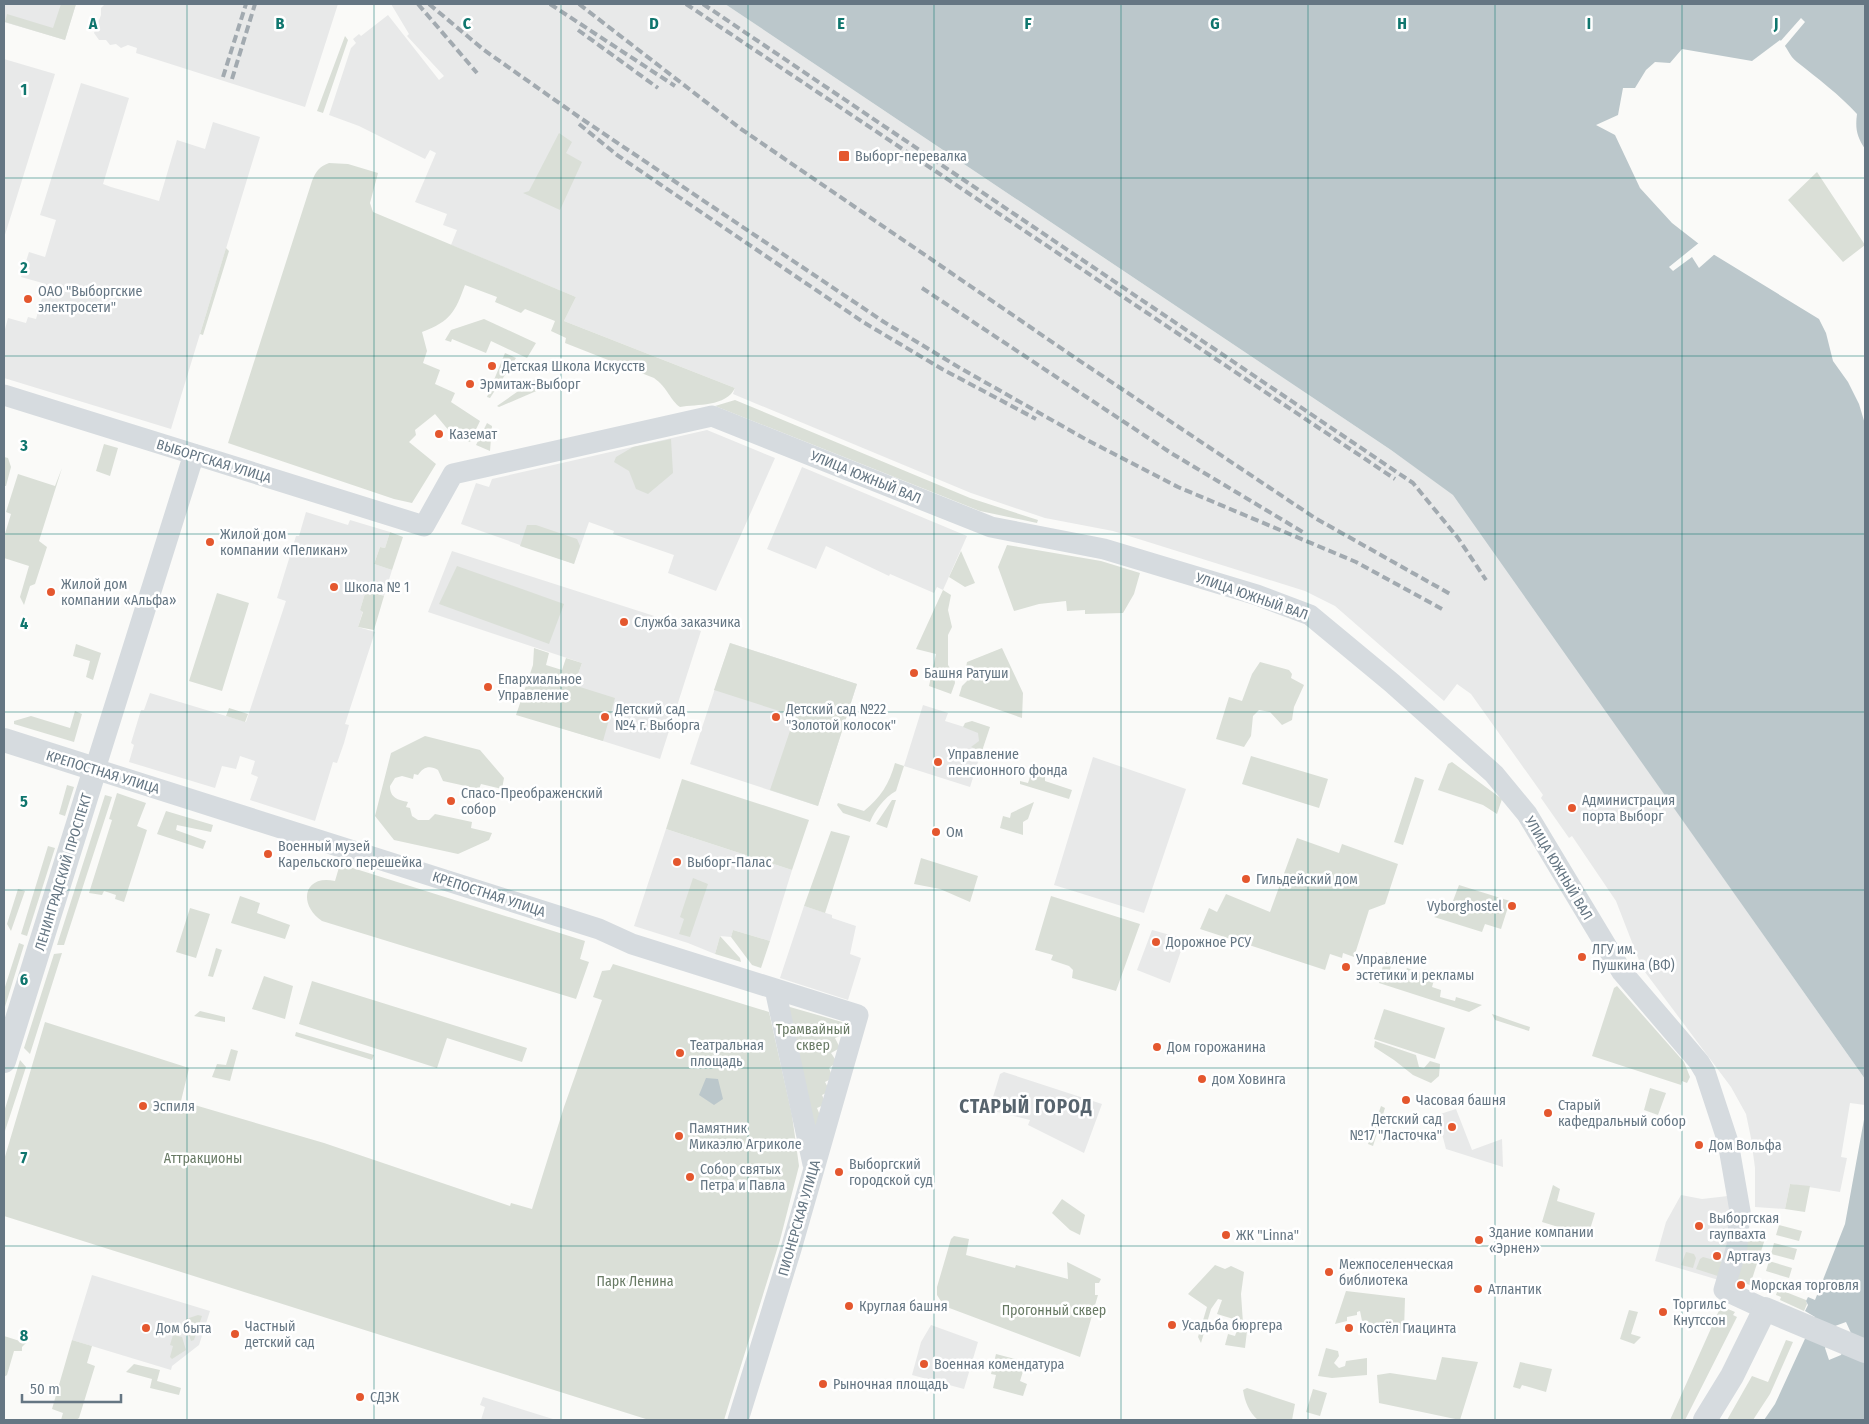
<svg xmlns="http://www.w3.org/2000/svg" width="1869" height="1424" font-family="'Fira Sans Condensed',sans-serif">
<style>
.built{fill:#e8e9e9}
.green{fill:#dadfd7}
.water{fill:#bbc7cb;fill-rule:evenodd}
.pier{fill:#fafaf8}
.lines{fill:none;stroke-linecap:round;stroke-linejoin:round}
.secondary{stroke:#d6dbdf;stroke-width:21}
.primary{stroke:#d6dbdf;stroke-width:24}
.rail{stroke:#a2aab0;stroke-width:4;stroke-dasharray:8 4;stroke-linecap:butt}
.grid{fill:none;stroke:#0f766e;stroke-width:1;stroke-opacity:0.55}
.poi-dot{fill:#e4572e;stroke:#fff;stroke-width:2}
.labels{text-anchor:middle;stroke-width:5;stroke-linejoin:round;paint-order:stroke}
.poi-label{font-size:14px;fill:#657683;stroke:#fff;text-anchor:start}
.street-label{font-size:14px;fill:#657683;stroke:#fff}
.park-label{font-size:14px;fill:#687a64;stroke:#fff}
.district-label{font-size:19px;font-weight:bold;letter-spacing:1px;fill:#57646e;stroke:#fff}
.grid-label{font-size:16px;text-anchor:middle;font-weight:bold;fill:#0f766e;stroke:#fff;stroke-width:5;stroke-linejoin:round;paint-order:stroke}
</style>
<rect width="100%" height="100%" fill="#fafaf8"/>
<path class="built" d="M4 4H76L65 40 4 22Z
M105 4H338L305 107 136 53 137 48 128 45 121 48 116 44 110 45 106 40H99L94 33 101 15V8Z
M391 4H725L1391 450 1454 495 1865 1079V1105L1850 1103 1841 1157 1847 1158 1840 1192 1790 1184 1785 1209 1755 1207V1168L1751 1138 1746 1114 1731 1087 1642 968 1616 901 1572 836 1569 838 1541 798 1543 795 1471 694 1457 684 1444 701 1335 606 1305 591 1113 531 1045 518 971 493 733 394 735 388 564 321 576 297 451 245 457 230 443 225 447 214 415 202 436 153 430 150 425 159 359 126 329 115 351 48 356 43 353 39 359 34 361 36 388 15 439 80 444 76 407 36 409 34Z
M4 59 55 74 4 238Z
M81 83 129 98 103 184 111 187 159 201 177 140 205 149 213 122 260 137 171 429 4 378V333L8 318 26 323 28 317 36 319 46 284 21 277 29 252 45 257 56 220 40 215Z
M707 430 775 458 716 591 668 573 674 555 613 534 614 531 589 522 574 564 461 524 476 483 489 487 492 479Z
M802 467 967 536 943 590 937 587 934 593 890 574 889 576 826 546 816 569 767 549Z
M306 512 348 525 350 520 390 532 385 548 380 547 374 564 392 570 384 596 366 590 360 610 363 611 358 627 375 632 345 724 349 725 344 743 337 763 333 762 315 821 250 800 258 777 251 774 255 761 240 756 236 769 222 766 215 788 129 762 134 745 131 743 141 710H144L150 693 246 722 286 601 277 598 296 536H299Z
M452 551 701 631 660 759 536 720 576 680 582 663 428 612Z
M730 643 857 684 818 806 690 764Z
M923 705 948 713 945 721 987 734 970 787 904 766Z
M1093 757 1186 789 1144 913 1054 885Z
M666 829 792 870 770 941 733 930 731 937 720 936 715 954 688 943 634 926Z
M804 906 832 915V918L856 926 850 954 861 958 848 1000 780 978Z
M1152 930 1185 939 1170 983 1137 970Z
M1004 1072 1102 1104 1084 1153 1028 1125 1030 1120 989 1110 1000 1074Z
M1456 1109 1472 1150 1502 1139 1503 1167 1446 1149 1437 1115Z
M1681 1195 1702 1199 1728 1196 1737 1231 1722 1281 1655 1261 1666 1222Z
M92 1275 210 1311 199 1345 172 1366 171 1370 72 1340Z
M931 1325 978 1342 964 1389 912 1375 921 1342Z
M483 1397 556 1420H481L485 1407 480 1405Z"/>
<path class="green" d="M61 4H76L65 40 5 22 7 14 53 28Z
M345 36 348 40 323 113 317 111Z
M559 133 572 142 566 153 582 162 560 210 523 193 529 191Z
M329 163 348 164 378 173 370 203 373 212 576 297 564 321 735 388C726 407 697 404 680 407 670 400 668 388 654 378L565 343 566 338 551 331 555 321 525 309 521 313 495 302 497 297 465 285C455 312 451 321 422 332L427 351 423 363 440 370 435 384 455 393 451 402 480 421 470 442 459 437 455 438 435 414 415 430 416 435 409 442 436 464 412 503 394 499 228 443 312 181C316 171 319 167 329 163Z
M1817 172 1865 245 1843 262 1788 200Z
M226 248 229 251 203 335 200 334Z
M484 319 536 343 527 358 491 341 486 353 452 339 451 342 445 340 451 330Z
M505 353 516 358 490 398 487 397Z
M537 378 541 389 499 407 497 406Z
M735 400 970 498 1038 520 1037 523 980 511 715 406Z
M487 423 492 426 490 451 476 445Z
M671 439 673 473 648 494 636 489 629 471 614 462 616 457 633 447Z
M104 444 118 448 110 476 96 471Z
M4 457 8 458 11 467 6 486H4Z
M62 468 39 541 47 547 35 584 30 586 24 605 20 597 29 566 4 558V537L11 514 6 512 18 474 55 486Z
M527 525H536L577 539 580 546 574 564 520 546Z
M390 532 403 537 392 570 374 564 380 547 385 548Z
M1007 545 1101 561 1140 573 1134 594 1123 613 1085 614V610L1067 611 1066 601 1039 604 1014 611 998 567Z
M961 551 975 583 965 587 949 577Z
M457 566 564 604 549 644 439 604Z
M366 590 384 596 374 630 358 627 363 612 360 610Z
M943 590 951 595 948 610 952 627 948 635V665L954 674 955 683 951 694 929 686 936 654 916 649Z
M217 593 249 603 222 691 189 681Z
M730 643 857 684 818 806 770 790 795 716 714 690Z
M76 644 101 653 93 680 86 677 90 661 73 656Z
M534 648 549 653 546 665 562 670 566 658 582 663 576 680 580 687 615 698 603 741 516 715 533 665Z
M1002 648 1023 693 1022 718 959 696 962 686 967 681 965 674 967 662Z
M1260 662 1289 670 1292 674 1291 678 1304 685 1294 707 1292 720 1282 725 1270 712 1259 710 1253 716 1251 736 1244 747 1216 739 1229 697 1242 701 1252 674Z
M229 708 248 714 245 722 226 716Z
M75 711 82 714 74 742 14 724V721L31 716 70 728Z
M972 721 990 727 982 751 971 747 979 741 978 733 963 727 965 723Z
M425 736 480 750 504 778 502 789 481 784 479 789 443 781 438 770C430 765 423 767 418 775L414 774 413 779 402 776 395 778 390 786C390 798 398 800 408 802L406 807 410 808 412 816 418 820H429L435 814 472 822 471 828 492 833 489 840 458 854 394 840 375 816 391 753Z
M1251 756 1328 779 1319 808 1242 784Z
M1452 762 1502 799 1497 814 1483 805 1438 790 1448 764Z
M895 763 904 766 896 791C884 798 875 810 870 822L843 813 837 805 838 803 864 811C881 797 889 784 895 763Z
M1032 771 1045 776V781L1072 790 1069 799 1020 784V781L1028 783Z
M1415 777 1424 780 1403 845 1394 842Z
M682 779 809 820 792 870 666 829Z
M67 785 74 787 65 816 59 814Z
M117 793 146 803 137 826 147 830 124 902 115 899 116 895 104 891 102 895 89 893 112 820 109 819Z
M105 795 112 797 64 945H57Z
M892 800H896L887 828 876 824Z
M1034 802 1028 819 1023 822V835L1000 828 1003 816 1010 818 1011 813Z
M166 811 213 825 211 832 177 825 176 830 206 841 203 849 157 834Z
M831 831 850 836 825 913 804 906Z
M1297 838 1339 853 1342 844 1398 864 1385 904 1369 910 1354 957 1343 953 1342 958 1330 954 1325 970 1200 929 1209 908 1217 912 1226 894 1270 912Z
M48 846 55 848 27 936 21 934Z
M921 858 978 876 970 902 940 889 914 884Z
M340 864 585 941 580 959 589 962 576 999 322 921C298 905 303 874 335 881Z
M693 878 708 884 690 937 679 934 684 919 680 917Z
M1459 885 1510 901 1501 929 1485 924 1482 932 1434 917 1438 902 1451 906Z
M18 889 25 891 11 931 7 924Z
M240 896 260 903 257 913 290 925 285 939 231 923Z
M1051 896 1140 924 1116 991 1072 978 1073 970 1069 966 1051 960 1053 955 1035 950Z
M190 908 210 914 196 958 176 952Z
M733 930 770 941 761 968 752 965 731 937Z
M720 936 740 958 741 962 715 954Z
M19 943 24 945 4 1010V990Z
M216 948 222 950 213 977 208 976Z
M1386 952 1393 957 1390 970 1404 974 1407 968 1422 973 1424 969 1436 973 1432 987 1441 990 1440 997 1455 1001 1456 997 1482 1005 1469 1012 1379 983Z
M62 953 30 1054 24 1048 54 954Z
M613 964 769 1012 792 1115 799 1166 780 1240 724 1420H649L4 1216V1160L45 1022 189 1068 181 1101 324 1143 510 1206 511 1203 532 1209 564 1107 602 1000 593 997 602 971 610 970Z
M264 976 293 986 285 1019 252 1009Z
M312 981 527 1048 522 1062 447 1038 437 1068 299 1024Z
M1617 986 1684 1062 1690 1077 1687 1083 1682 1081 1681 1085 1592 1056 1614 988Z
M783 1005 849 1024 846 1033 835 1038 840 1048 831 1053 837 1062 829 1068 833 1078 825 1082 830 1091 822 1095 826 1104 817 1108 822 1120 816 1137Z
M1384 1009 1445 1028 1435 1059 1374 1039Z
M200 1011 225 1017V1022L194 1016Z
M1492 1014 1530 1027 1529 1031 1495 1020Z
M296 1032 374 1055 372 1060 295 1036Z
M1375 1041 1416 1055 1419 1067 1424 1068 1430 1061 1440 1064 1439 1076 1431 1083 1413 1075 1394 1060 1374 1047Z
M231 1049 238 1051 230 1081 212 1077 217 1064 226 1065Z
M20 1060 26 1067 4 1134V1112Z
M1650 1088 1666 1093 1658 1115 1644 1110Z
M1381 1106 1385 1108 1373 1146 1368 1144Z
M1790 1184 1810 1186 1805 1212 1785 1209Z
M1553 1185 1560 1189 1557 1201 1595 1213 1588 1236 1542 1222Z
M1062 1199 1085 1215 1080 1235 1070 1230 1052 1213Z
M1779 1225 1802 1231 1799 1241 1776 1235Z
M954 1236 969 1239 966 1255 1015 1268 1016 1265 1068 1279 1067 1262 1101 1279 1099 1283H1095V1295H1098L1080 1357 944 1306 937 1295V1287L951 1239Z
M1750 1236 1765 1239 1752 1279 1768 1286 1766 1291 1747 1284 1745 1287 1731 1282 1745 1238Z
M1774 1243 1797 1249 1794 1260 1771 1254Z
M1686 1252 1694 1254 1696 1258 1693 1268 1681 1265Z
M1703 1257 1725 1263 1721 1277 1696 1269 1700 1259Z
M1769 1261 1792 1268 1789 1278 1766 1271Z
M1215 1265 1225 1269 1231 1266 1244 1272 1241 1294 1243 1323 1247 1331 1245 1348 1225 1345 1228 1334 1235 1336 1240 1321 1217 1314 1222 1300 1218 1299 1211 1309 1201 1343 1198 1337 1207 1307 1188 1294Z
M1778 1289 1806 1300 1807 1304 1804 1311 1780 1300 1781 1297 1776 1295Z
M1346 1291 1405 1298 1404 1331H1364L1360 1311 1357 1312V1315L1347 1317V1321L1335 1324Z
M1721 1306 1735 1312 1733 1315 1737 1317 1685 1420H1670Z
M1629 1310 1638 1312 1631 1334 1641 1337 1634 1344 1620 1339Z
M198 1315 202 1316 194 1340 191 1341 185 1323 186 1319Z
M173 1335 182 1337 186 1350 172 1359 170 1357 173 1346 170 1345Z
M4 1336 26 1343 22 1347V1351H14L7 1375 4 1377Z
M72 1340 92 1346 87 1363 95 1366 79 1418 76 1420H61L63 1413 52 1409Z
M1786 1340 1793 1342 1770 1394 1753 1420H1727L1752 1376 1768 1382Z
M1326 1348 1338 1351 1339 1356 1334 1363 1339 1368 1345 1366 1346 1361 1367 1358V1375L1332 1378 1318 1376Z
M996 1354 1026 1362 1020 1381 1027 1384 1023 1396 993 1388 996 1375 991 1374Z
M1442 1357 1478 1362 1460 1420 1379 1403 1377 1375 1390 1373 1436 1380Z
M1520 1362 1552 1369 1546 1392 1522 1385 1520 1389 1513 1387Z
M134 1364 160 1370 157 1381 181 1388 179 1395 150 1388 152 1379 126 1372Z
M1247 1388 1295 1404 1292 1420H1258C1249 1412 1245 1402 1243 1390Z
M1313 1389 1327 1393 1320 1416 1306 1412Z"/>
<path class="water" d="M725 4H1865V149C1857 137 1855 129 1857 114 1841 96 1816 77 1797 62 1789 56 1787 46 1780 40L1752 61 1682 49 1670 63 1655 62 1646 70 1635 88H1623L1618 115 1596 125 1615 135 1640 188 1672 223 1708 251 1819 319 1826 333 1833 361 1848 382 1859 404 1865 424V1079L1453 495 1391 450Z
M706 1078 718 1079 723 1099 714 1105 699 1095Z
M1865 1114V1420H1764L1775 1404 1815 1317 1805 1311 1808 1305 1806 1301 1808 1297 1815 1300 1845 1224ZM1846 1322 1851 1333 1841 1355 1829 1360 1825 1348 1835 1326Z"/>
<path class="pier" d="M1801 18 1805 22 1784 47 1778 44Z
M1700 242 1716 253 1699 268 1692 257 1673 271 1669 267Z"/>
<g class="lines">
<path class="secondary" d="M4 395 424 526 453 474 712 416 991 527 1104 549 1257 595 1310 615 1392 683 1494 774 1527 814 1622 972 1699 1062 1705 1072 1728 1142 1740 1211 1737 1246 1724 1290 1765 1309
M194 454 95 769 599 929 632 944 858 1015 791 1249 738 1420
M775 989 813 1164"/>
<path class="primary" d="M4 740 95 769 4 1061
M1705 1420 1732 1376 1765 1309 1865 1351"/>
<path class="rail" d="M418 4 477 73
M429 4 484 50 579 117 884 322 960 368 1087 440 1178 487 1356 562 1442 609
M550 4 675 86
M579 4 741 129 1074 357 1315 518 1452 595
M686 4 1395 479
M703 4 1413 483 1458 538 1486 580
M578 30 658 88
M223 77 246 4
M232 79 255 4
M579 124 617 155 863 322 942 369 1036 419
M922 288 1171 453 1306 534"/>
</g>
<path class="grid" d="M187 4V1420M374 4V1420M561 4V1420M748 4V1420M934 4V1420M1121 4V1420M1308 4V1420M1495 4V1420M1682 4V1420M4 178H1865M4 356H1865M4 534H1865M4 712H1865M4 890H1865M4 1068H1865M4 1246H1865"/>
<g class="poi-dot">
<rect x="838" y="150" width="12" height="12" rx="2.5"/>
<circle cx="28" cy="299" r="5"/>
<circle cx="492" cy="366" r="5"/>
<circle cx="470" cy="384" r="5"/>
<circle cx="439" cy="434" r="5"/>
<circle cx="210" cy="542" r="5"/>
<circle cx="334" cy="587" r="5"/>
<circle cx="51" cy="592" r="5"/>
<circle cx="624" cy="622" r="5"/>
<circle cx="914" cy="673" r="5"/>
<circle cx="488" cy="687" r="5"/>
<circle cx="605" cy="717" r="5"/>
<circle cx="776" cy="717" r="5"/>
<circle cx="938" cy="762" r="5"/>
<circle cx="451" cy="801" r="5"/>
<circle cx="1572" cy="808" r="5"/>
<circle cx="936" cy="832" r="5"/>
<circle cx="268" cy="854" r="5"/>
<circle cx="677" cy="862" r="5"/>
<circle cx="1246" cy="879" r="5"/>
<circle cx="1512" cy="906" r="5"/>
<circle cx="1156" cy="942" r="5"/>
<circle cx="1582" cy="957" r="5"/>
<circle cx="1346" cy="967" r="5"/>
<circle cx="1157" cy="1047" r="5"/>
<circle cx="680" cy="1053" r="5"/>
<circle cx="1202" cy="1079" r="5"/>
<circle cx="1406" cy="1100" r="5"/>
<circle cx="143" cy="1106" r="5"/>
<circle cx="1548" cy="1113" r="5"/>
<circle cx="1452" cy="1127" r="5"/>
<circle cx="679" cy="1136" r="5"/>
<circle cx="1699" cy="1145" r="5"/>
<circle cx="839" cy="1172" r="5"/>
<circle cx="690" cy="1177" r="5"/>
<circle cx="1699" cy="1226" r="5"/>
<circle cx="1226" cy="1235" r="5"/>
<circle cx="1479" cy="1240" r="5"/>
<circle cx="1717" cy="1256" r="5"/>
<circle cx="1329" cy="1272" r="5"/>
<circle cx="1741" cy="1285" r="5"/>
<circle cx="1478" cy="1289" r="5"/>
<circle cx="849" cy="1306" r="5"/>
<circle cx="1663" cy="1312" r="5"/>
<circle cx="1172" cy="1325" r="5"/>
<circle cx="146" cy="1328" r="5"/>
<circle cx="1349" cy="1328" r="5"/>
<circle cx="235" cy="1334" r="5"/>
<circle cx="924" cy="1364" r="5"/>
<circle cx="823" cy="1384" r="5"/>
<circle cx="360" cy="1397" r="5"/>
</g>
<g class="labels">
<g class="poi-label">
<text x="855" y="161">Выборг-перевалка</text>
<text x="38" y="296">ОАО "Выборгские<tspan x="38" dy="16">электросети"</tspan></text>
<text x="502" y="371">Детская Школа Искусств</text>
<text x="480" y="389">Эрмитаж-Выборг</text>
<text x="449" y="439">Каземат</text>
<text x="220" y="539">Жилой дом<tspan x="220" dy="16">компании «Пеликан»</tspan></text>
<text x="61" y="589">Жилой дом<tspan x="61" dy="16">компании «Альфа»</tspan></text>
<text x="344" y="592">Школа № 1</text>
<text x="634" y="627">Служба заказчика</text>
<text x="924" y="678">Башня Ратуши</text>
<text x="498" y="684">Епархиальное<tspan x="498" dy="16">Управление</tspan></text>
<text x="615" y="714">Детский сад<tspan x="615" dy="16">№4 г. Выборга</tspan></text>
<text x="786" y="714">Детский сад №22<tspan x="786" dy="16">"Золотой колосок"</tspan></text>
<text x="948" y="759">Управление<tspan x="948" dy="16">пенсионного фонда</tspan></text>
<text x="461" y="798">Спасо-Преображенский<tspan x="461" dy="16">собор</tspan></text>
<text x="1582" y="805">Администрация<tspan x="1582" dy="16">порта Выборг</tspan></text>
<text x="946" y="837">Ом</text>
<text x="278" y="851">Военный музей<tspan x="278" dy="16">Карельского перешейка</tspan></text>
<text x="687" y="867">Выборг-Палас</text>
<text x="1256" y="884">Гильдейский дом</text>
<text x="1502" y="911" text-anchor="end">Vyborghostel</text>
<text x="1166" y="947">Дорожное РСУ</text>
<text x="1592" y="954">ЛГУ им.<tspan x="1592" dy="16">Пушкина (ВФ)</tspan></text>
<text x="1356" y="964">Управление<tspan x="1356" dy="16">эстетики и рекламы</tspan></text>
<text x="690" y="1050">Театральная<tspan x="690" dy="16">площадь</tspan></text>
<text x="1167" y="1052">Дом горожанина</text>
<text x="1212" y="1084">дом Ховинга</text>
<text x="1416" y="1105">Часовая башня</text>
<text x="1558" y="1110">Старый<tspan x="1558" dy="16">кафедральный собор</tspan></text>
<text x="153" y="1111">Эспиля</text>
<text x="1442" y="1124" text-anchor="end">Детский сад<tspan x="1442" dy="16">№17 "Ласточка"</tspan></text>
<text x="689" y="1133">Памятник<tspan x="689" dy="16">Микаэлю Агриколе</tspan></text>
<text x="1709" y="1150">Дом Вольфа</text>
<text x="849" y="1169">Выборгский<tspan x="849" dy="16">городской суд</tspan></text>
<text x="700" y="1174">Собор святых<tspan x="700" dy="16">Петра и Павла</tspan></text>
<text x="1709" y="1223">Выборгская<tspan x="1709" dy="16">гаупвахта</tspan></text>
<text x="1489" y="1237">Здание компании<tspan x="1489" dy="16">«Эрнен»</tspan></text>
<text x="1236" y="1240">ЖК "Linna"</text>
<text x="1727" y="1261">Артгауз</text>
<text x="1339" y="1269">Межпоселенческая<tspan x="1339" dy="16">библиотека</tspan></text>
<text x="1751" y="1290">Морская торговля</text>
<text x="1488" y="1294">Атлантик</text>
<text x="1673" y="1309">Торгильс<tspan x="1673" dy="16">Кнутссон</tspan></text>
<text x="859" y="1311">Круглая башня</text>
<text x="1182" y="1330">Усадьба бюргера</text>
<text x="245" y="1331">Частный<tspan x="245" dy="16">детский сад</tspan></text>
<text x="156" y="1333">Дом быта</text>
<text x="1359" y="1333">Костёл Гиацинта</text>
<text x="934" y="1369">Военная комендатура</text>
<text x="833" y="1389">Рыночная площадь</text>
<text x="370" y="1402">СДЭК</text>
</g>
<g class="street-label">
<text transform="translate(214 461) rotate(17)" y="5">ВЫБОРГСКАЯ УЛИЦА</text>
<text transform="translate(866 477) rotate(22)" y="5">УЛИЦА ЮЖНЫЙ ВАЛ</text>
<text transform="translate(1252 596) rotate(19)" y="5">УЛИЦА ЮЖНЫЙ ВАЛ</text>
<text transform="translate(103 772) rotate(17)" y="5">КРЕПОСТНАЯ УЛИЦА</text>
<text transform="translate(1559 868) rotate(59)" y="5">УЛИЦА ЮЖНЫЙ ВАЛ</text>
<text transform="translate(63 872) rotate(-73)" y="5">ЛЕНИНГРАДСКИЙ ПРОСПЕКТ</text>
<text transform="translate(489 894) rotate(18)" y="5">КРЕПОСТНАЯ УЛИЦА</text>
<text transform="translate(799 1218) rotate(-74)" y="5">ПИОНЕРСКАЯ УЛИЦА</text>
</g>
<g class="park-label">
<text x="813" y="1034">Трамвайный<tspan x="813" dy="16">сквер</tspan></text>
<text x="203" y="1163">Аттракционы</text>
<text x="635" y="1286">Парк Ленина</text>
<text x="1054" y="1315">Прогонный сквер</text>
</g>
<g class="district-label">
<text x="1026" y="1113">СТАРЫЙ ГОРОД</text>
</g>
</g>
<g class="grid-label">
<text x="93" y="29">A</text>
<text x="280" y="29">B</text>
<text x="467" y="29">C</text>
<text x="654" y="29">D</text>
<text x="841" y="29">E</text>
<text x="1028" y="29">F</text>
<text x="1215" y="29">G</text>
<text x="1402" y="29">H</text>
<text x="1589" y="29">I</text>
<text x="1776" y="29">J</text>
<text x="24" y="95">1</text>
<text x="24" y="273">2</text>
<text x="24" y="451">3</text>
<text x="24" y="629">4</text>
<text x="24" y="807">5</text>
<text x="24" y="985">6</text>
<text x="24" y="1163">7</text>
<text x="24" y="1341">8</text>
</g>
<rect width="1869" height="1424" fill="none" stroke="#657683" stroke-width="10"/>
<path d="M22 1394v8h99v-8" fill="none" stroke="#657683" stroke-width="2.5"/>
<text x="30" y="1394" font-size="15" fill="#657683" stroke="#ffffff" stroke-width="4" paint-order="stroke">50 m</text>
</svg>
